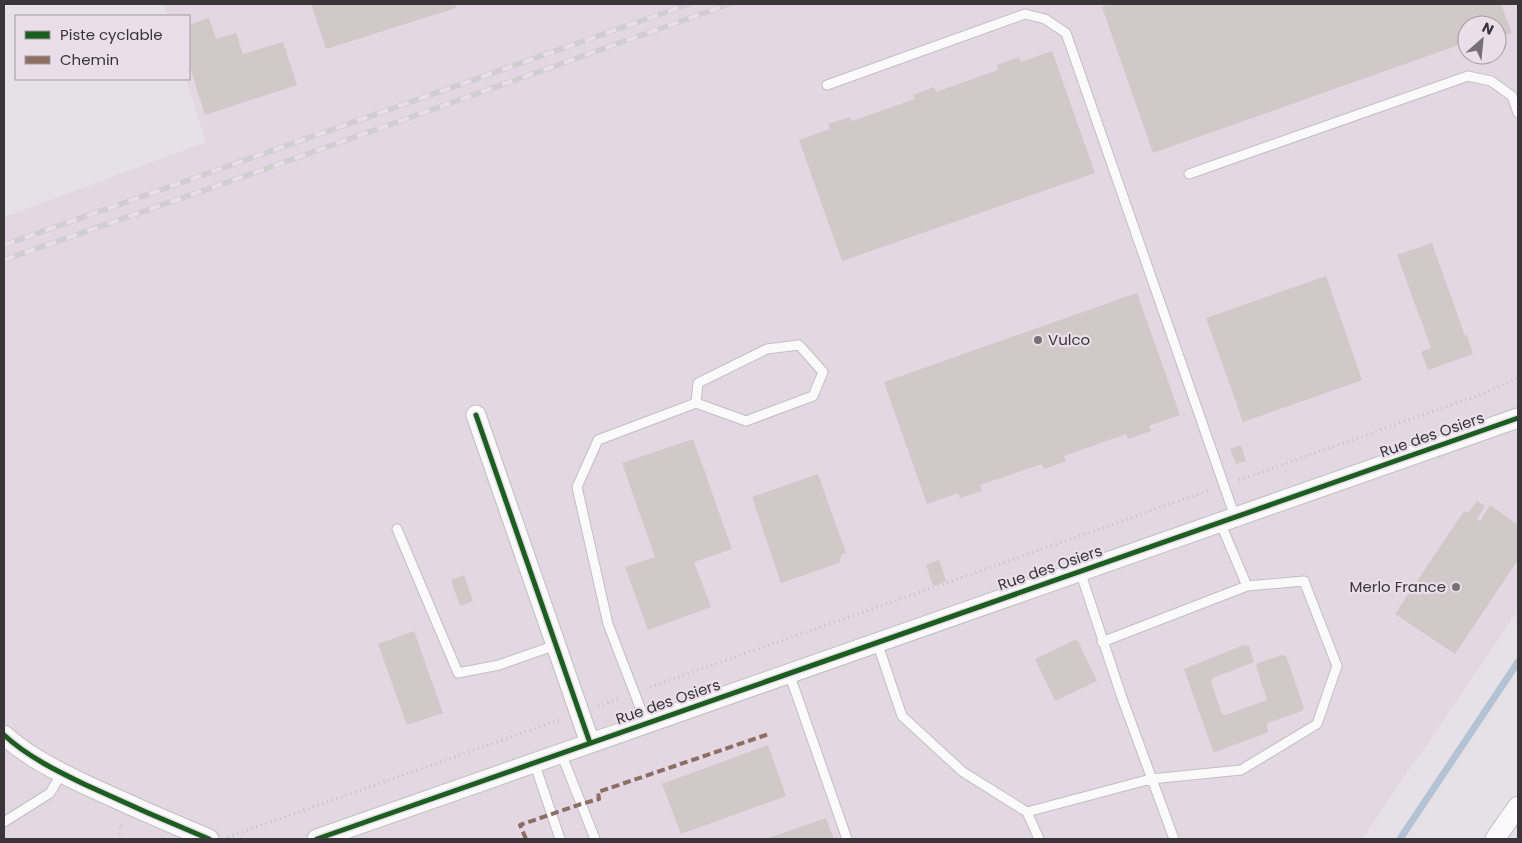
<svg xmlns="http://www.w3.org/2000/svg" width="1522" height="843" font-family="Poppins,sans-serif">
<style>
.built{fill:#e3d7e3;fill-rule:evenodd}
.lines{fill:none;stroke-linecap:round;stroke-linejoin:round}
.stream{stroke:#b4c2d4;stroke-width:7}
.building{fill:#d1c8c8}
.lane-casing{stroke:#c2bec2;stroke-width:11}
.street-casing{stroke:#c2bec2;stroke-width:21}
.path{stroke:#c3c1c3;stroke-width:3;stroke-dasharray:1 4;stroke-linecap:butt}
.lane{stroke:#fbfafb;stroke-width:9}
.street{stroke:#fbfafb;stroke-width:19}
.rail-casing{stroke:#d0ced0;stroke-width:5.5}
.rail{stroke:#e9dee9;stroke-width:4;stroke-dasharray:11;stroke-linecap:butt}
.quiet{stroke:#8d6e63;stroke-width:4;stroke-dasharray:8 4;stroke-linecap:butt}
.cycleway-casing{stroke:#e9dee9;stroke-width:8}
.cycleway{stroke:#1b5e20;stroke-width:5}
.poi-dot{fill:#767176;stroke:#e9dee9;stroke-width:2}
.labels{text-anchor:middle;stroke-width:4.5;stroke-linejoin:round;paint-order:stroke}
.poi-label{font-size:15px;fill:#393539;stroke:#e9dee9;text-anchor:start}
.street-label{font-size:15px;fill:#393539;stroke:#e9dee9}
</style>
<rect width="100%" height="100%" fill="#e6e1e6"/>
<path class="built" d="M163 4H1518V611L1362 839H4V217L206 142 186 79H189V16H167ZM1467 25H1497V55H1467Z"/>
<g class="lines">
<path class="stream" d="M1400 839 1518 662"/>
</g>
<path class="building" d="M311 4H455L456 8 326 49Z
M1110 4H1501L1512 33 1497 38V25H1467V42L1153 153 1102 7Z
M209 18 216 39 236 33 243 54 283 42 297 85 205 115 189 64V25Z
M1052 51 1095 173 842 261 799 140 830 129 828 124 850 117 852 121 915 99 913 95 934 87 936 92 998 70 997 65 1019 57 1021 62Z
M1432 243 1465 336 1467 335 1473 354 1428 370 1421 352 1431 348 1397 255Z
M1326 276 1362 380 1243 422 1206 318Z
M1137 293 1180 415 1149 426 1151 431 1128 439 1126 434 1064 456 1066 461 1044 469 1042 464 980 485 982 491 960 498 958 493 927 504 884 382Z
M693 439 732 549 694 562 711 607 648 630 625 567 655 557 622 463Z
M1241 445 1246 461 1236 464 1230 449Z
M818 474 846 553 842 554 839 563 781 583 752 497Z
M1477 501 1485 506 1477 519 1480 521 1490 505 1518 525V560L1455 654 1395 614 1464 511 1468 513Z
M939 560 946 581 933 586 926 565Z
M464 575 473 601 460 606 451 580Z
M414 631 443 713 407 725 378 644Z
M1077 639 1097 681 1055 701 1035 659Z
M1244 645 1249 646 1254 662 1213 678 1211 682 1222 714 1226 715 1267 700 1256 666 1258 663 1282 655 1286 656 1304 708 1302 711 1268 723 1267 724 1268 731 1266 733 1215 752 1213 751 1184 669Z
M768 745 786 796 681 834 662 784Z
M826 818 834 839H766Z"/>
<g class="lines">
<g class="lane-casing">
<path id="lane" d="M827 85 1025 14 1045 19 1066 33 1235 517
M1189 174 1468 76 1491 81 1512 96 1518 113
M397 529 458 673 499 665 556 645
M1080 571 1121 695 1174 839
M877 642 902 716 963 772 1027 812 1039 839
M1102 642 1247 586
M789 673 847 839
M646 723 608 624 577 487 598 440 696 403 746 421 813 396 823 372 799 345 767 349 698 383 696 403
M561 753 595 839
M534 762 560 839
M1027 812 1151 779 1241 770 1317 724 1337 666 1304 581 1247 586 1220 522
M4 822 50 793 62 773"/>
</g>
<g class="street-casing">
<path id="street" d="M476 415 590 743
M4 735C28 757 57 771 86 785 127 804 168 822 209 839
M317 839 1518 418
M1495 839 1518 806"/>
</g>
<path class="path" d="M1239 480 1482 394 1518 378
M650 687 1210 490
M598 706 620 698
M228 837 559 720
M119 839 120 825 122 826"/>
<use href="#lane" class="lane"/>
<use href="#street" class="street"/>
<g class="rail-casing">
<path id="rail" d="M4 245 689 4
M4 260 265 169 729 4"/>
</g>
<use href="#rail" class="rail"/>
<path class="quiet" d="M526 839 520 825 581 804 599 799 598 792 769 734"/>
<g class="cycleway-casing">
<path id="cycleway" d="M476 415 590 743
M4 735C28 757 57 771 86 785 127 804 168 822 209 839
M317 839 1518 418"/>
</g>
<use href="#cycleway" class="cycleway"/>
</g>
<g class="poi-dot">
<circle cx="1038" cy="340" r="5"/>
<circle cx="1456" cy="587" r="5"/>
</g>
<g class="labels">
<g class="poi-label">
<text x="1048" y="345">Vulco</text>
<text x="1446" y="592" text-anchor="end">Merlo France</text>
</g>
<g class="street-label">
<text transform="translate(1432 435) rotate(-19)" y="5">Rue des Osiers</text>
<text transform="translate(1050 568) rotate(-19)" y="5">Rue des Osiers</text>
<text transform="translate(668 702) rotate(-19)" y="5">Rue des Osiers</text>
</g>
</g>
<rect width="1522" height="843" fill="none" stroke="#393539" stroke-width="10"/>
<rect x="15" y="15" width="175" height="65" fill="#e9dee9" stroke="#a39aa3"/>
<rect x="25" y="31" width="25" height="8" fill="#1b5e20" stroke="#a39aa3"/>
<text x="60" y="40" font-size="15" fill="#393539">Piste cyclable</text>
<rect x="25" y="56" width="25" height="8" fill="#8d6e63" stroke="#a39aa3"/>
<text x="60" y="65" font-size="15" fill="#393539">Chemin</text>
<g transform="translate(1482 40) rotate(27)"><circle r="24" fill="#e9dee9" stroke="#a39aa3"/>
<path d="M0-4L9 19L0 12L-9 19Z" fill="#767176"/>
<text y="-8" font-size="14" font-weight="bold" text-anchor="middle" fill="#393539">N</text>
</g>
</svg>
